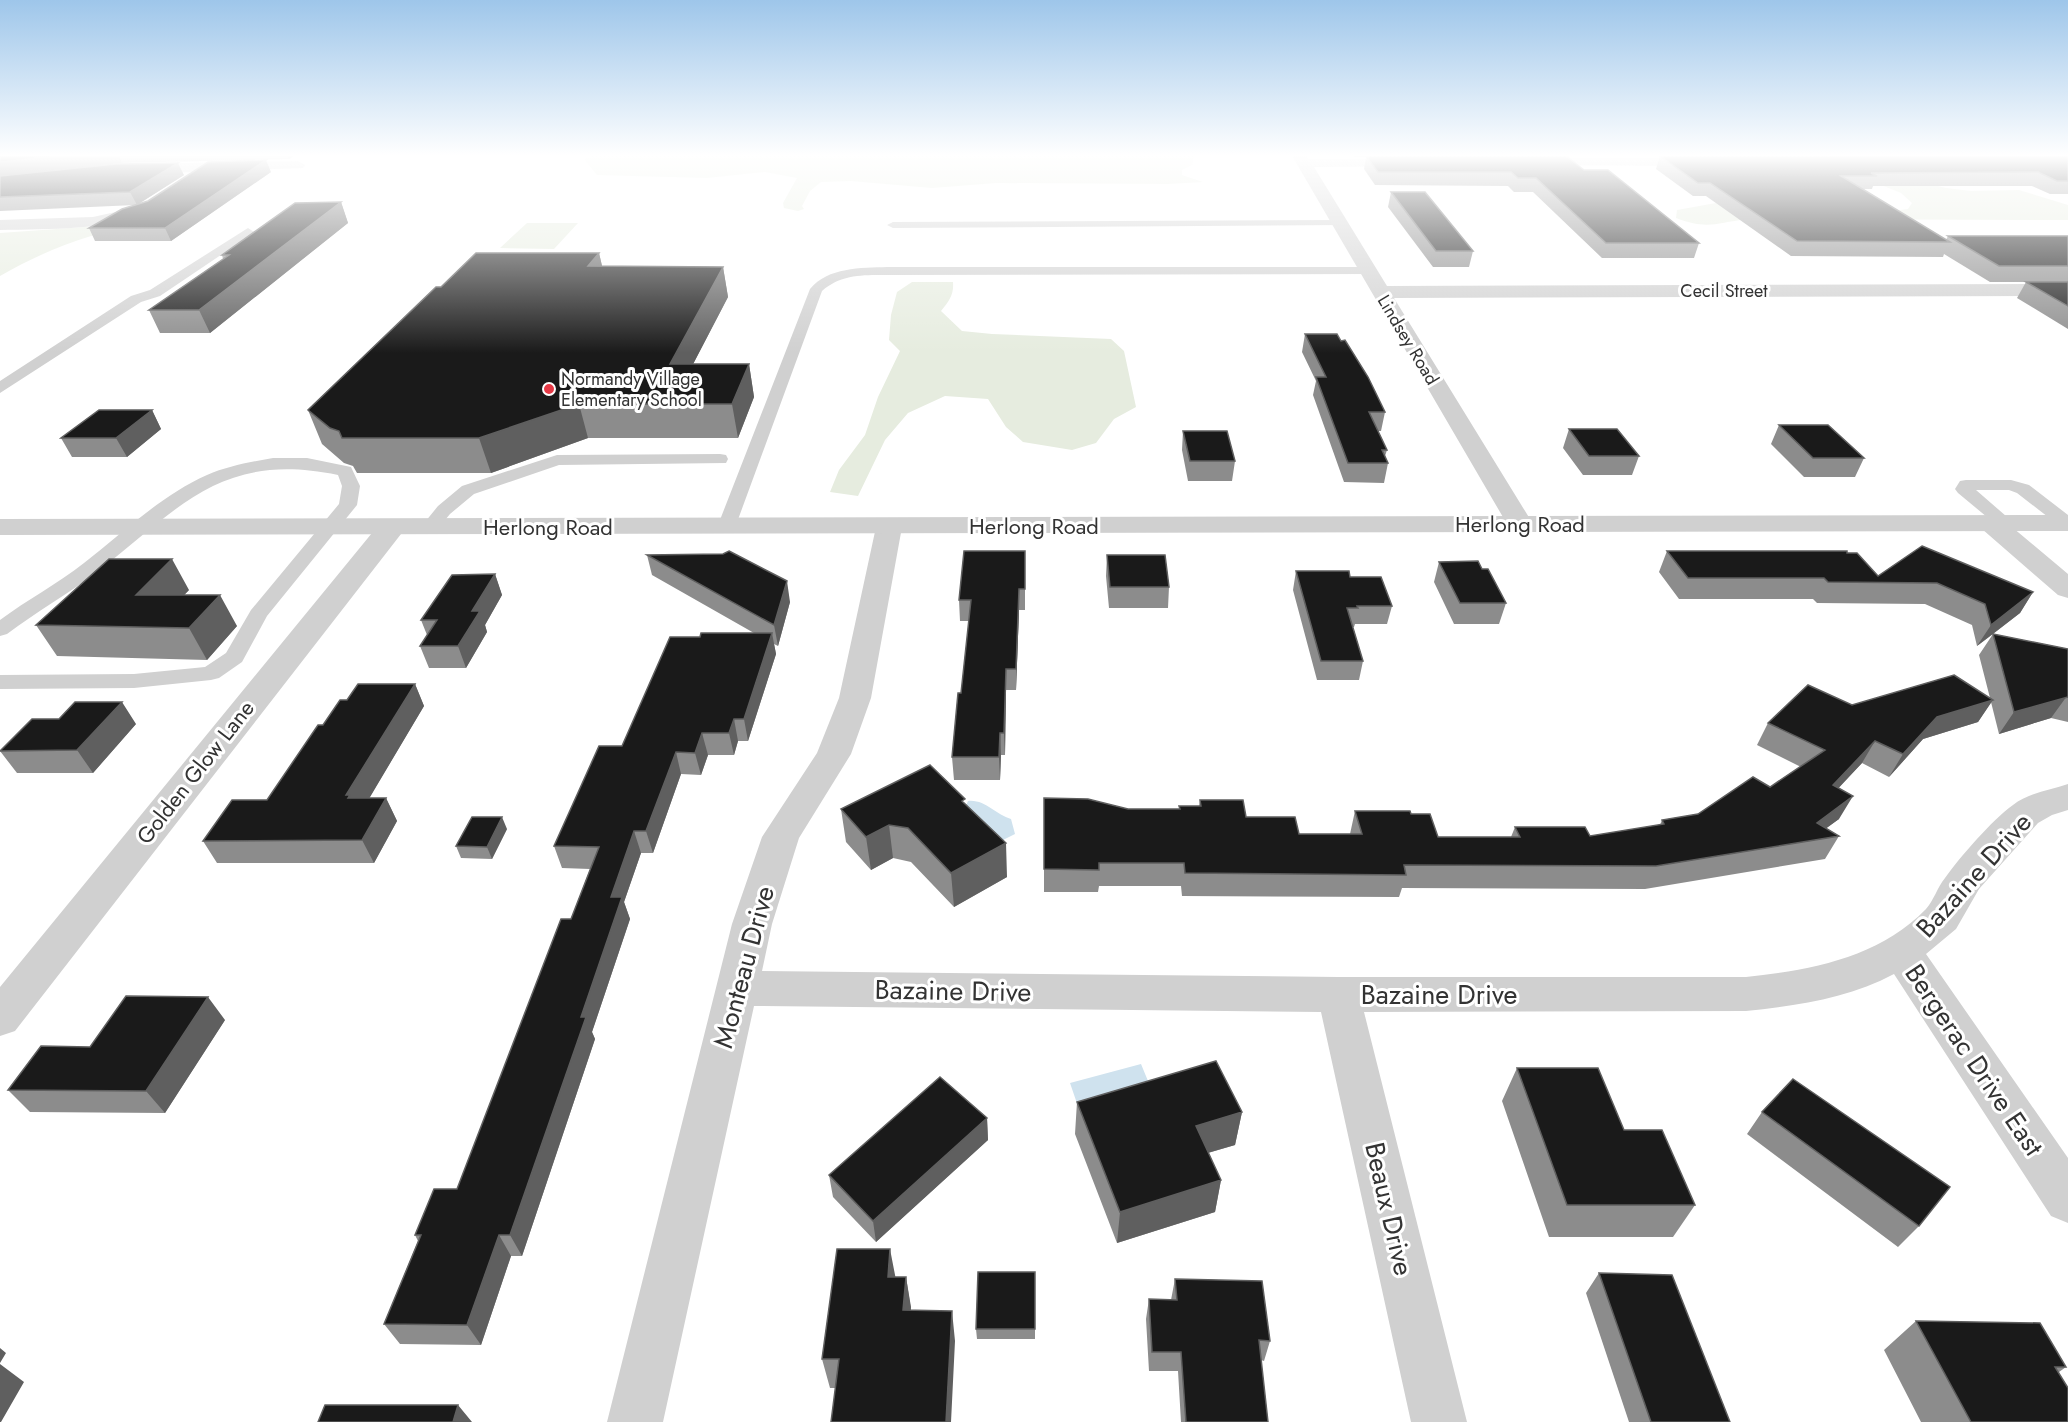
<svg xmlns="http://www.w3.org/2000/svg" width="2068" height="1422" font-family="Jost,sans-serif">
<style>
.green{fill:#e6ecdf}
.water{fill:#cfe2ee}
.lines{fill:none;stroke-linecap:round;stroke-linejoin:round}
.service{fill:#d0d0d0;fill-rule:evenodd}
.minor{fill:#d0d0d0;fill-rule:evenodd}
.tertiary{fill:#d0d0d0;fill-rule:evenodd}
.wall{fill:#8c8c8c}
.shaded-wall{fill:#5f5f5f}
.building{fill:#1a1a1a;stroke:#5f5f5f;stroke-width:1.5}
.poi-dot{fill:#e63946;stroke:#fff;stroke-width:2}
.labels{text-anchor:middle;stroke-width:6;stroke-linejoin:round;paint-order:stroke}
.far-street-label{font-size:18px;fill:#333;stroke:#fff}
.far-poi-label{font-size:18px;fill:#333;stroke:#fff;text-anchor:start}
.street-label{font-size:22px;fill:#333;stroke:#fff}
.near-street-label{font-size:27px;fill:#333;stroke:#fff}
</style>
<rect width="100%" height="100%" fill="#fff"/>
<path class="green" d="M743 154H1195L1192 165 1182 170V175L1203 182 1168 184 996 183 932 188 851 181 821 182 810 191 802 206 804 209 798 211 784 208 783 203 797 178 765 172 707 178 597 175 584 159 594 156Z
M1921 182 1946 188 1971 191 2019 190 2068 205V220L1747 219C1715 223 1708 230 1676 218L1677 210 1716 203 1870 214 1908 209 1912 203 1901 193 1879 184Z
M141 223C124 231 108 232 91 236 60 245 28 260 0 276V233Z
M527 223H578L554 249 500 248Z
M912 282H953C954 295 949 301 941 311L962 331 992 334 1111 339 1124 351 1136 407 1114 419 1096 443 1072 450 1023 442 1006 427 988 399 945 396 908 413 885 440 858 496 830 492 839 470 865 435 878 397 900 351 889 340 891 315 897 292Z"/>
<path class="water" d="M968 801C985 799 996 815 1011 819L1015 834 999 842 965 808Z
M1141 1064 1155 1098 1082 1118 1070 1083Z"/>
<g class="lines">
<path class="service" d="M1340 220 1344 221V225L893 228 887 225 893 222Z
M248 228 254 232 252 234 160 296 141 302 0 393V381L131 296 150 290Z
M1368 267 1374 271 1372 274 887 275C864 275 841 274 822 291L736 525 733 529H721L718 525 810 289C828 267 861 268 887 267Z
M720 454 726 455 728 459 726 463 559 465 474 494 450 514 436 531H424L421 527 438 506 462 486 557 455Z
M273 458H307L351 467 360 486 357 505 267 616 242 662 219 678 211 680 134 688 0 689V675L134 674 205 667 226 653 251 610 339 504 342 486 338 475C221 451 181 507 97 572 68 594 36 612 7 634L0 636V620C27 600 57 584 84 563 123 533 160 496 207 475 228 466 250 462 273 458Z
M1966 480H2011L2029 485 2068 515V528L2061 527 2017 493 2009 490H1976L2014 523 2011 527H1999L1958 493 1955 489 1960 481Z"/>
<path class="minor" d="M1291 154H1305L1308 159H1414L1416 162 1414 165 1409 166 1314 167 1387 286 2068 284V296L1394 298 1533 524 1529 530 1520 532 1511 530 1507 524Z
M1530 158H1703L1710 162 1703 166 1525 165 1523 162 1525 159Z
M298 161 305 165 303 168 136 174 128 169 136 164Z
M147 205 155 210 153 213C103 230 52 229 0 230V220L93 217Z
M1991 515 2000 517 2068 574V598L2058 595 1982 529 1978 523 1982 517Z
M889 519 899 521 902 527 871 698 851 754 799 838 772 924 762 971 1338 977H1746C1811 970 1878 958 1926 909 1934 900 1937 888 1945 878 1960 857 1992 820 2013 805 2028 793 2050 790 2068 784V810L2052 815 2038 823 1979 889 1956 929 1926 954 2068 1158V1223L2051 1216 1894 974C1849 998 1796 1006 1746 1011L1364 1012 1467 1422H1411L1321 1012 754 1006 663 1422H607L732 924 762 837 817 753 839 698 876 527 879 521Z
M391 520 401 522 404 528 401 534 15 1031 0 1036V987L381 522Z"/>
<path class="tertiary" d="M2068 515V531L0 535V519Z"/>
</g>
<path class="wall" d="M1 154H302H296L289 159 122 163Z
M1353 154H1549L1548 156 1584 170 1699 243 1694 258H1602L1533 192H1514L1508 186 1375 185 1364 169 1366 157H1355Z
M1635 154H2068V194H2050L2032 186H1873L1872 189H1863L1946 240 1948 236H2068V329L2017 298 2026 282H1990L1944 254 1943 257 1791 256 1706 196H1693L1656 169 1660 156H1639Z
M271 172 171 241H95L89 228 135 205 0 211V176L184 175 138 204Z
M1391 192 1473 251 1469 267H1433L1388 207Z
M341 202 348 223 210 333H160L149 310 223 259 222 255Z
M599 253 602 266 723 267 728 297 693 364H749L754 397 738 438H588L491 473H357L353 466 344 463 322 444 308 410 441 287Z
M1305 334 1341 341 1385 412 1381 431H1378L1387 450 1385 456 1388 463 1384 483 1344 482 1313 395 1316 381 1302 352Z
M152 410 161 429 127 457H72L61 438Z
M1779 425 1864 458 1855 477H1804L1771 444Z
M1569 429 1639 456 1632 475H1583L1563 448Z
M1183 431 1235 461 1232 481H1188L1182 450Z
M1025 551V610H1019L1016 690H1006L1005 755H1001L1000 780H954L952 757 961 693 969 621H960L959 600Z
M1667 551 1847 553 1878 576 2033 592 2020 613 1993 634 2068 649V722L2051 718 1999 734 1991 702 1978 722 1923 739 1889 777 1862 763 1838 788 1839 819 1826 828 1839 836 1825 859 1645 889 1402 888 1399 897 1182 896 1181 886H1099L1098 892H1044V798L1128 809H1179V806H1199L1200 800 1246 817 1299 834H1350L1355 811 1411 814 1438 837H1511L1515 827 1590 836 1660 825 1662 820 1698 814 1770 787 1801 767 1757 745 1768 723 1852 705 1990 698 1979 655 1993 634 1977 646 1972 625 1925 604 1817 603 1813 599H1679L1659 572Z
M647 555 790 602 778 646 774 644 776 654 748 741H738L734 755H708L701 775 681 774 653 853H641L624 902 630 919 592 1032 595 1039 522 1256H511L481 1345 400 1344 384 1324 418 1241 415 1235 457 1189 571 919 590 869 562 868 554 846 622 746 700 637 754 633 652 575Z
M1107 555 1169 587 1168 608H1109L1106 576Z
M1439 562 1482 569 1506 603 1499 624H1454L1434 582Z
M1296 571 1350 577 1392 606 1387 624H1355L1354 627H1353L1363 661 1359 680H1317L1293 590Z
M495 574 502 595 485 625 487 632 466 668H429L420 646 427 635 421 620Z
M189 590 184 595 237 626 207 660 57 656 36 625Z
M415 684 424 706 369 798H386L397 821 374 863H217L203 841 267 800 323 725 347 700Z
M136 724 93 773H17L0 751Z
M966 804 1007 877 954 907 911 862 893 858 871 870 846 842 841 809Z
M507 829 492 859 461 858 456 846Z
M225 1020 165 1113 30 1112 8 1090 90 1047Z
M1517 1068 1624 1130 1695 1205 1673 1237H1549L1502 1101Z
M1077 1102 1242 1112 1235 1145 1208 1153 1221 1180 1215 1212 1117 1243 1075 1134Z
M1762 1112 1919 1226 1898 1247 1747 1134Z
M987 1118 988 1140 876 1242 833 1197 829 1175Z
M1035 1272V1339H977L976 1329Z
M1599 1273 1730 1422H1629L1586 1293Z
M895 1277H906L911 1310 955 1341 836 1388H830L822 1359Z
M1175 1279 1270 1341 1264 1361 1261 1360 1268 1422H1181L1178 1371H1149L1146 1319 1149 1299 1171 1300Z
M1916 1321 2066 1367 2059 1372 2068 1422H1921L1884 1350Z"/>
<path class="shaded-wall" d="M82 154H118L122 163 0 176V162Z
M287 154H296L289 159Z
M266 160 271 172 171 241 165 228Z
M178 163 184 175 137 205 130 192Z
M341 202 348 223 210 333 199 310Z
M599 253 606 283 588 266Z
M723 267 728 297 676 397 670 364Z
M749 364 754 397 738 438 732 404Z
M579 404 588 438 491 473 479 438Z
M152 410 161 429 127 457 116 438Z
M172 559 189 590 154 626 136 595Z
M495 574 502 595 485 625 487 632 466 668 458 646 472 611Z
M787 581 790 602 778 646 774 625Z
M1019 589V610L1016 690V669Z
M2033 592 2020 613 1977 646 1991 625Z
M220 595 237 626 207 660 189 628Z
M772 633 776 654 748 741 744 719Z
M1006 669V690L1005 755 1004 733Z
M415 684 424 706 360 814 359 821 346 795Z
M2067 696 2051 718 1999 734 2014 712Z
M1993 700 1978 722 1923 739 1889 777 1903 754 1937 717Z
M122 702 136 724 93 773 77 750Z
M734 719 738 741 734 755 729 733Z
M702 733 708 755 701 775 695 753Z
M1000 733 1001 755 1000 780 999 757Z
M1875 741 1862 763 1820 808 1833 785Z
M676 752 681 774 653 853 646 831Z
M1853 796 1839 819 1809 841 1817 823Z
M386 798 397 821 374 863 362 840Z
M502 817 507 829 492 859 487 847Z
M889 825 893 858 871 870 866 837Z
M634 831 641 853 624 902 630 919 592 1032 595 1039 522 1256 510 1235 581 1017 611 897Z
M1006 843 1007 877 954 907 951 873Z
M208 997 225 1020 165 1113 146 1091Z
M1242 1112 1235 1145 1190 1158 1196 1126Z
M987 1118 988 1140 876 1242 873 1221Z
M1221 1180 1215 1212 1117 1243 1120 1212Z
M499 1235 511 1256 481 1345 467 1325Z
M890 1249 896 1280 888 1277Z
M906 1277 911 1307 908 1340 903 1310Z
M952 1311 955 1341 951 1422H946Z
M0 1348 6 1353 0 1363Z
M0 1364 24 1382 1 1422H0Z
M458 1405 472 1422H453Z"/>
<path class="building" d="M0 154H82L0 162Z
M2068 155V181H2057L2038 172 1871 173 1877 176H1841L1950 242 1797 241 1710 183H1698L1660 156Z
M1366 156H1566L1584 170H1608L1699 243H1606L1536 178H1518L1511 172H1378Z
M266 160 165 228H89L122 209 148 201 208 162Z
M178 163 130 192 0 197V176L116 164Z
M1391 192H1425L1473 251H1436Z
M341 202 199 310H149L229 255H222L295 203Z
M1948 236H2068V266H1999Z
M476 253H599L588 266 723 267 670 364H749L732 404H579L479 438H342L339 431 330 428 308 410 436 287H441Z
M2026 282H2068V306Z
M1305 334H1337L1341 341 1345 340 1368 377 1385 412H1369L1387 450H1382L1388 463H1348L1316 377H1326Z
M99 410H152L116 438H61Z
M1779 425H1828L1864 458H1813Z
M1569 429H1617L1639 456H1589Z
M1183 431H1227L1235 461H1190Z
M1922 546 2033 592 1991 625 1985 604 1937 583 1828 582 1824 578H1688L1667 551H1847V553H1857L1878 576Z
M729 551 787 581 774 625 647 555 723 554Z
M964 551H1025V589H1019L1016 669H1006L1004 733H1000L999 757H952L958 693H961L971 600H959Z
M1107 555H1165L1169 587H1110Z
M109 559H172L136 595H220L189 628 36 625Z
M1478 561 1482 569H1488L1506 603H1460L1439 562Z
M1296 571H1349L1350 577H1381L1392 606H1357L1358 608H1347L1363 661H1321Z
M495 574 472 611H480L458 646H420L437 620H421L452 575Z
M701 633H772L744 719H734L729 733H702L695 753 676 752 646 831H634L611 897H622L581 1017H586L510 1235H499L467 1325 384 1324 421 1235H415L434 1189H457L561 919H571L599 847 554 846 599 746H622L670 637H700Z
M1993 634 2068 649V697L2014 712Z
M1954 675 1993 700 1937 717 1903 754 1875 741 1833 785 1853 796 1817 823 1839 836 1656 866 1404 865 1406 875 1185 873 1184 863H1099V870L1044 869V798L1088 799 1128 809H1180L1179 806H1201L1200 800H1243L1246 817H1295L1299 834H1362L1355 811H1410L1411 814H1430L1438 837H1520L1515 827H1585L1590 836 1664 824 1662 820 1698 814 1753 777 1770 787 1825 750 1768 723 1808 685 1852 705Z
M358 684H415L346 795H350L348 798H386L362 840 203 841 232 800H267L318 725H323L340 700H347Z
M75 702H122L77 750 0 751 32 719H59Z
M930 765 965 799 962 801 1006 843 951 873 908 828 889 825 866 837 841 809Z
M472 817H502L487 847 456 846Z
M126 996 208 997 146 1091 8 1090 41 1046 90 1047Z
M1216 1061 1242 1112 1196 1126 1221 1180 1120 1212 1077 1102Z
M1517 1068H1598L1624 1130H1662L1695 1205H1567Z
M940 1077 987 1118 873 1221 829 1175Z
M1793 1079 1950 1187 1919 1226 1762 1112Z
M837 1249H890L888 1277H906L903 1310 952 1311 946 1422H831L839 1359H822Z
M978 1272H1035V1329H976Z
M1599 1273 1672 1275 1730 1422H1651Z
M1175 1279 1262 1281 1270 1341 1259 1340 1268 1422H1186L1181 1352H1152L1149 1299 1177 1300Z
M1916 1321 2040 1323 2066 1367H2055L2068 1388V1422H1971Z
M325 1405H458L453 1422H318Z"/>
<linearGradient id="sky" x2="0" y2="1"><stop stop-color="#9ec6ea"/><stop offset="0.44" stop-color="#fff"/><stop offset="1" stop-color="#fff" stop-opacity="0"/></linearGradient>
<rect width="2068" height="353" fill="url(#sky)"/>
<circle class="poi-dot" cx="549" cy="389" r="6"/>
<g class="labels">
<g class="far-street-label">
<text x="1724" y="297">Cecil Street</text>
<text transform="translate(1408 340) rotate(59)" y="6">Lindsey Road</text>
</g>
<g class="far-poi-label">
<text x="561" y="385">Normandy Village<tspan x="561" dy="21">Elementary School</tspan></text>
</g>
<g class="street-label">
<text x="1520" y="532">Herlong Road</text>
<text x="1034" y="534">Herlong Road</text>
<text x="548" y="535">Herlong Road</text>
<text transform="translate(195 772) rotate(-52)" y="8">Golden Glow Lane</text>
</g>
<g class="near-street-label">
<text transform="translate(1974 875) rotate(-48)" y="9">Bazaine Drive</text>
<text transform="translate(744 967) rotate(-75)" y="9">Monteau Drive</text>
<text transform="translate(953 991) rotate(1)" y="9">Bazaine Drive</text>
<text x="1439" y="1004">Bazaine Drive</text>
<text transform="translate(1974 1060) rotate(56)" y="9">Bergerac Drive East</text>
<text transform="translate(1389 1209) rotate(77)" y="9">Beaux Drive</text>
</g>
</g>
</svg>
